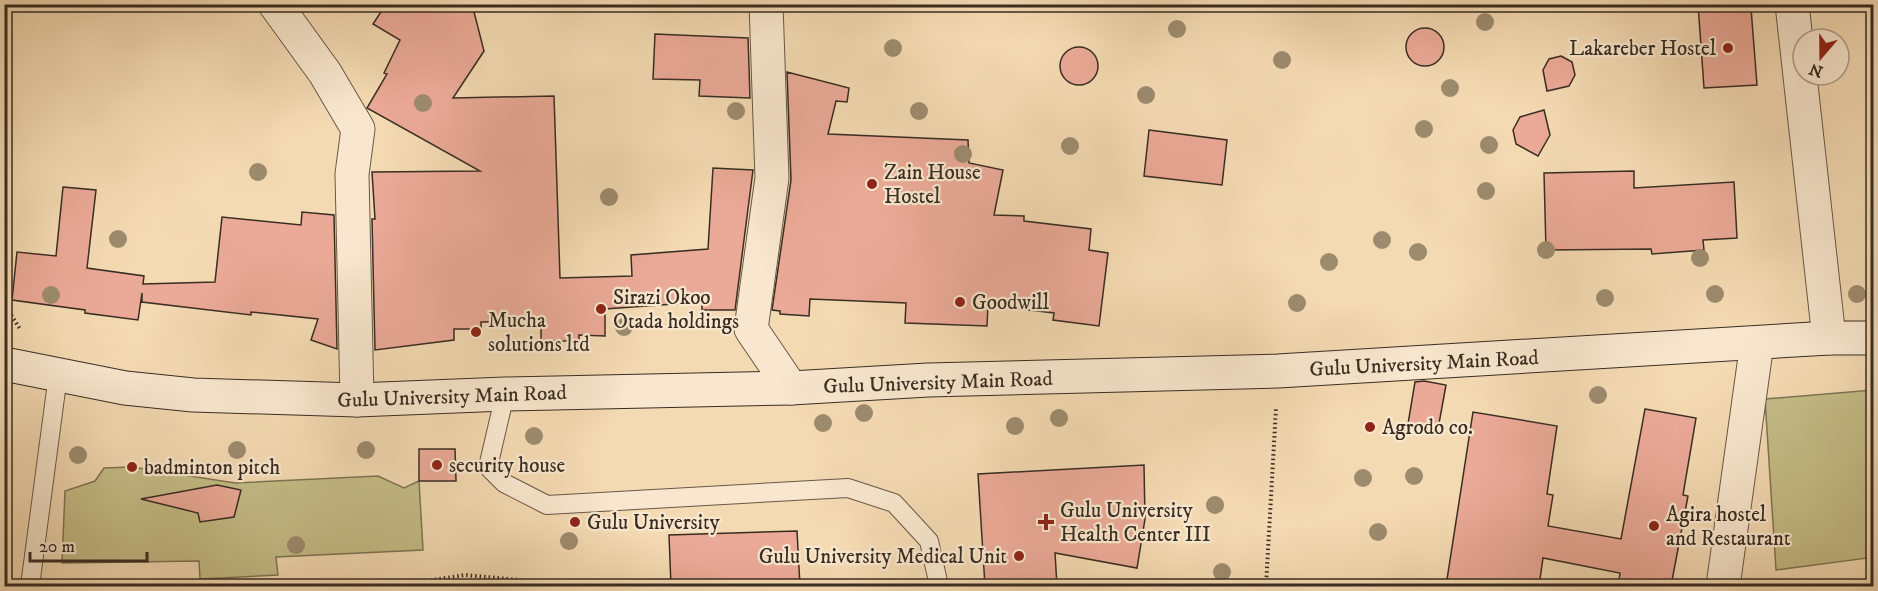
<svg xmlns="http://www.w3.org/2000/svg" width="1878" height="591" font-family="'IM FELL DW Pica',serif">
<style>
.green{fill:#c4bd87;stroke:#7e7554;stroke-width:1.5}
.building{fill:#ebaa98;stroke:#392d22;stroke-width:1.5}
.lines{fill:none;stroke-linecap:round;stroke-linejoin:round}
.lane-casing{stroke:#685846;stroke-width:20}
.street-casing{stroke:#685846;stroke-width:35}
.secondary-casing{stroke:#392d22;stroke-width:35}
.path{stroke:#392d22;stroke-width:4;stroke-dasharray:1.5 3;stroke-linecap:butt}
.lane{stroke:#f8e7ce;stroke-width:18}
.street{stroke:#f8e7ce;stroke-width:33}
.secondary{stroke:#f8e7ce;stroke-width:33}
.tree{fill:#9d8b6e}
.poi-dot{fill:#8f2418;stroke:#f8e7ce;stroke-width:2}
.labels{text-anchor:middle;stroke-width:4.5;stroke-linejoin:round;paint-order:stroke}
.poi-label{font-size:21px;fill:#392d22;stroke:#f8e7ce;text-anchor:start}
.street-label{font-size:21px;fill:#392d22;stroke:#f8e7ce}
</style>
<rect width="100%" height="100%" fill="#f4dab3"/>
<filter id="stains"><feTurbulence type="fractalNoise" baseFrequency=".00333" numOctaves="4"/><feColorMatrix values="0 0 0 0 .2 0 0 0 0 .09 0 0 0 0 .02 0 0 0 .5 -.17"/></filter>
<radialGradient id="worn" r=".72"><stop offset=".6" stop-color="#630" stop-opacity="0"/><stop offset="1" stop-color="#630" stop-opacity=".3"/></radialGradient>
<path class="green" d="M1873 390V586H1871L1867 558 1776 570 1765 399Z
M132 467 235 483 378 476 404 488 419 481 423 550 276 557 278 575 200 579 199 561 62 563 65 491 95 481 104 468Z"/>
<path class="building" d="M386 4H472L484 51 453 98 554 96 560 278 632 276 631 255 708 249 713 168 753 170 735 310H702V302L605 309V336L579 335V341H541V321L481 322V329H454V340L375 350 372 219H375L372 172 480 171 367 108 387 74 384 73 400 40 373 24Z
M1698 4H1735V9L1751 8 1757 85 1704 88Z
M1406 47a19 19 0 1 1 38 0a19 19 0 1 1-38 0Z
M655 34 748 38 750 98 699 96 700 80 653 79Z
M1060 66a19 19 0 1 1 38 0a19 19 0 1 1-38 0Z
M1561 56 1572 62 1575 75 1569 86 1547 91 1543 70 1549 59Z
M787 72 849 88 847 102 836 101 828 134 968 140 969 163 1003 170 994 215 1024 216V221L1091 229 1089 250 1108 253 1099 326 1053 320 1054 313 988 305 987 326 905 323 906 303 810 299 809 316 780 314V311L772 310 791 180Z
M1544 110 1550 135 1538 156 1516 144 1513 130 1520 117Z
M1149 130 1227 140 1222 185 1144 176Z
M1634 171V188L1734 182 1737 238 1703 240 1704 250 1652 254 1651 249 1546 250 1544 173Z
M63 187 96 190 87 268 144 276 143 284 215 282 222 217 301 225 302 212 334 215 337 349 311 340 318 319 251 312V315L142 302V293L138 320 85 313V310L12 300 17 252 56 256Z
M1424 381 1446 385 1438 429 1408 424 1415 382Z
M1645 409 1696 418 1683 495 1688 496 1671 586H1618L1620 573 1543 558 1539 586H1446L1473 412 1557 426 1547 494 1553 495 1548 526 1621 539Z
M419 449H455L456 481H419Z
M1144 465 1145 519 1137 568 1055 553 1057 586H985L978 474Z
M217 485 241 490 234 517 200 522 198 513 141 499Z
M797 531 800 586H671L669 535Z"/>
<g class="lines">
<g class="lane-casing">
<path id="lane" d="M505 394 488 467 504 483 547 505 848 488 894 503 929 541 939 586
M30 586 58 375"/>
</g>
<g class="street-casing">
<path id="street" d="M275 4 325 73 358 129 352 174 357 400
M766 4 772 178 751 329 791 388
M1792 4 1829 338
M1723 586 1757 343"/>
</g>
<g class="secondary-casing">
<path id="secondary" d="M4 364 125 388 193 395 357 400 505 394 791 388 928 380 1278 371 1829 338H1874"/>
</g>
<path class="path" d="M4 304 20 329
M395 586 465 575 583 586
M1266 586 1276 408"/>
<use href="#lane" class="lane"/>
<use href="#street" class="street"/>
<use href="#secondary" class="secondary"/>
</g>
<g class="tree">
<circle cx="1485" cy="22" r="9"/>
<circle cx="1177" cy="29" r="9"/>
<circle cx="893" cy="48" r="9"/>
<circle cx="1282" cy="60" r="9"/>
<circle cx="1450" cy="88" r="9"/>
<circle cx="1146" cy="95" r="9"/>
<circle cx="423" cy="103" r="9"/>
<circle cx="736" cy="111" r="9"/>
<circle cx="919" cy="111" r="9"/>
<circle cx="1424" cy="129" r="9"/>
<circle cx="1489" cy="145" r="9"/>
<circle cx="1070" cy="146" r="9"/>
<circle cx="963" cy="154" r="9"/>
<circle cx="258" cy="172" r="9"/>
<circle cx="1486" cy="191" r="9"/>
<circle cx="609" cy="197" r="9"/>
<circle cx="118" cy="239" r="9"/>
<circle cx="1382" cy="240" r="9"/>
<circle cx="1546" cy="250" r="9"/>
<circle cx="1418" cy="252" r="9"/>
<circle cx="1700" cy="258" r="9"/>
<circle cx="1329" cy="262" r="9"/>
<circle cx="1715" cy="294" r="9"/>
<circle cx="1857" cy="294" r="9"/>
<circle cx="51" cy="295" r="9"/>
<circle cx="1605" cy="298" r="9"/>
<circle cx="1297" cy="303" r="9"/>
<circle cx="624" cy="327" r="9"/>
<circle cx="1598" cy="395" r="9"/>
<circle cx="864" cy="413" r="9"/>
<circle cx="1059" cy="418" r="9"/>
<circle cx="823" cy="423" r="9"/>
<circle cx="1015" cy="426" r="9"/>
<circle cx="534" cy="436" r="9"/>
<circle cx="237" cy="450" r="9"/>
<circle cx="366" cy="450" r="9"/>
<circle cx="78" cy="455" r="9"/>
<circle cx="1414" cy="476" r="9"/>
<circle cx="1363" cy="478" r="9"/>
<circle cx="1215" cy="505" r="9"/>
<circle cx="1378" cy="532" r="9"/>
<circle cx="569" cy="541" r="9"/>
<circle cx="296" cy="545" r="9"/>
<circle cx="1222" cy="572" r="9"/>
</g>
<g class="poi-dot">
<circle cx="1728" cy="48" r="6"/>
<circle cx="872" cy="184" r="6"/>
<circle cx="960" cy="302" r="6"/>
<circle cx="601" cy="309" r="6"/>
<circle cx="476" cy="332" r="6"/>
<circle cx="1370" cy="427" r="6"/>
<circle cx="437" cy="465" r="6"/>
<circle cx="132" cy="467" r="6"/>
<circle cx="575" cy="522" r="6"/>
<path d="M1043 513h6v6h6v6h-6v6h-6v-6h-6v-6h6z"/>
<circle cx="1654" cy="526" r="6"/>
<circle cx="1019" cy="556" r="6"/>
</g>
<g class="labels">
<g class="poi-label">
<text x="1716" y="55" text-anchor="end">Lakareber Hostel</text>
<text x="884" y="179">Zain House<tspan x="884" dy="24">Hostel</tspan></text>
<text x="613" y="304">Sirazi Okoo<tspan x="613" dy="24">Otada holdings</tspan></text>
<text x="972" y="309">Goodwill</text>
<text x="488" y="327">Mucha<tspan x="488" dy="24">solutions ltd</tspan></text>
<text x="1382" y="434">Agrodo co.</text>
<text x="449" y="472">security house</text>
<text x="144" y="474">badminton pitch</text>
<text x="1060" y="517">Gulu University<tspan x="1060" dy="24">Health Center III</tspan></text>
<text x="1666" y="521">Agira hostel<tspan x="1666" dy="24">and Restaurant</tspan></text>
<text x="587" y="529">Gulu University</text>
<text x="1007" y="563" text-anchor="end">Gulu University Medical Unit</text>
</g>
<g class="street-label">
<text transform="translate(1424 363) rotate(-3)" y="7">Gulu University Main Road</text>
<text transform="translate(938 382) rotate(-2)" y="7">Gulu University Main Road</text>
<text transform="translate(452 396) rotate(-2)" y="7">Gulu University Main Road</text>
</g>
</g>
<rect width="1878" height="591" fill="none" stroke="#f4dab3" stroke-width="24"/>
<rect x="6" y="6" width="1866" height="579" fill="none" stroke="#392d22" stroke-width="3"/>
<rect x="12" y="12" width="1854" height="567" fill="none" stroke="#392d22" stroke-width="1.5"/>
<g transform="translate(1821 57) rotate(200)"><circle r="28" fill="#f8e7ce" stroke="#ac9d89" stroke-width="1.5"/>
<path d="M0-4.5L10 22L0 15L-10 22Z" fill="#8f2418"/>
<text y="-9" font-size="16" font-weight="bold" text-anchor="middle" fill="#392d22">N</text>
</g>
<path d="M30 552v9h117v-9" fill="none" stroke="#392d22" stroke-width="3"/>
<text x="39" y="552" font-size="18" fill="#392d22" stroke="#f8e7ce" stroke-width="4.5" paint-order="stroke">20 m</text>
<rect width="100%" height="100%" filter="url(#stains)"/>
<rect width="100%" height="100%" fill="url(#worn)"/>
</svg>
